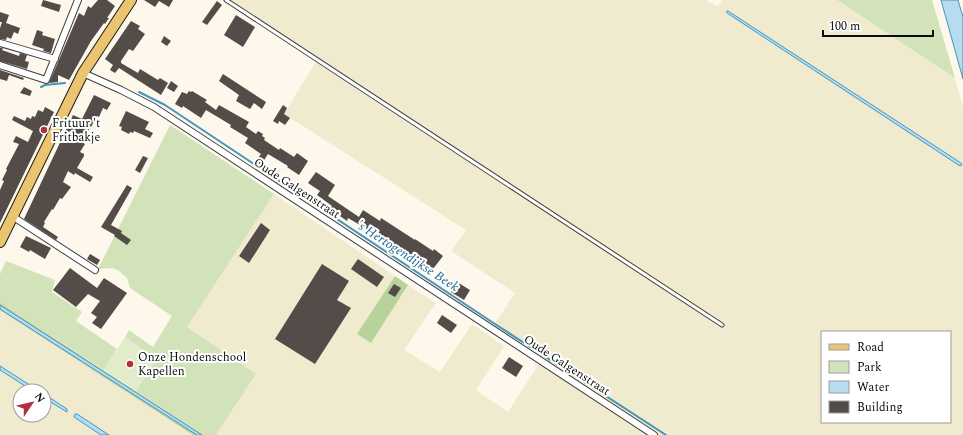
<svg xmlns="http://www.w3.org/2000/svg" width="963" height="435" font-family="Spectral,serif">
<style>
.farmland{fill:#f0ebce;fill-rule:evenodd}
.green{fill:#d2e3b9}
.forest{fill:#b7d29a}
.pitch{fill:#e2ecca}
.water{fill:#b5ddef;stroke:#4496be}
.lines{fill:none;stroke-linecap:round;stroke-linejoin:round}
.stream{stroke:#4496be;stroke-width:2}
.building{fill:#534c49}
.lane-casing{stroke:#3e3e3e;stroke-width:5}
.street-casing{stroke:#3e3e3e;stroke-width:8}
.primary-casing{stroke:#1c1c1c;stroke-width:12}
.lane{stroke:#fff;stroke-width:3}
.street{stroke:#fff;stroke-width:6}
.primary{stroke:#eac46e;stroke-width:10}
.poi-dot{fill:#ac3240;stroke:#fff;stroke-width:1.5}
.labels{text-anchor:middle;stroke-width:4;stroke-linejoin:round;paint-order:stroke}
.poi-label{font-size:12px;fill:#0b0b0b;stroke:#fff;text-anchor:start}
.street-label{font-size:12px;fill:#0b0b0b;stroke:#fff}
.water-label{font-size:13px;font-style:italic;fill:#22678f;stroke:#fff}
</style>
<rect width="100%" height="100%" fill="#fdf8eb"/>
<path class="farmland" d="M229 0H706L718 7 722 0H837L955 78 963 107V435H216L256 374 187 327 274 194 395 276 357 334 371 343 408 285 436 303 404 350 440 372 472 324 504 346 476 390 508 412 544 356 495 324 515 293 451 251 466 230 284 114 317 60ZM822 332H950V422H822Z
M0 310 193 435H0ZM20 391H44V415H20Z"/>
<path class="green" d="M837 0H932L955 78Z
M170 125 274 194 187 327 256 374 216 435H203L136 391 156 359 125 337 129 330 153 347 172 316 130 288 127 278 118 270 112 268 98 269Z
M6 261 55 280 52 292 82 312 76 321 117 349 104 370 0 303V274Z"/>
<path class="forest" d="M395 276 408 285 371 343 357 334Z
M0 303 203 435H193L0 310Z"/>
<path class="pitch" d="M125 337 156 359 136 391 104 370Z"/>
<path class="water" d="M941 0H958L963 17V79Z
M727 11H728L961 163 962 165 960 166 727 13Z
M0 305 202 435H197L0 309Z
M0 366 39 391H33L0 370Z
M44 394 67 409V412L44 398Z
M75 414H77L109 435H101L74 417Z"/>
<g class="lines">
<path class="stream" d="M41 87 45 85 65 83
M139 92 165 105 495 324 666 435"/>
</g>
<path class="building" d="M43 0 61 5 59 12 41 6Z
M98 0H107L115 6 107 18H109L105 24 104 23 91 41 69 80 58 75V82L49 83 79 13 84 16 88 6 91 8Z
M144 0H173L169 7 159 1 155 7Z
M217 1 222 5 207 25 202 22Z
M0 12 9 15 6 23 20 28 18 34 14 32 11 39 7 37 6 40 0 39V28L2 22H0Z
M236 15 255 27 243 47 224 35Z
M131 21 140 26 138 29 145 34 133 51 129 49 121 61V63L138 73 140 69 158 80 160 78 168 83 161 95 119 68 115 73 110 70 113 65 105 59Z
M37 30 43 32 42 35 55 39 51 53 43 51 44 49 32 45Z
M164 36 171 41 167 46 161 42Z
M0 48H3L2 50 19 56 20 53 27 55 25 61 29 62 27 69 0 61Z
M0 70 24 78 23 80 9 75 7 81 0 79Z
M223 74 266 102 262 109 254 103 250 109 236 101 239 95 219 81Z
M171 81 178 86 174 92 167 88Z
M24 87 32 91 30 96 20 93Z
M189 91 191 92 192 91 207 100 205 102 216 110 219 105 249 122 246 127 256 134 258 131 263 134 262 136 265 138 264 140 279 150 280 148 294 157 297 153 308 161 299 175 287 167 288 166 268 154 261 165 256 161 261 154 245 143 248 138 230 127 231 125 206 110 201 118 183 106 182 108 175 104 182 92 187 94Z
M94 95 111 103 107 110 103 108 99 117 97 116 91 127H90L83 143 85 144 80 152 84 154V156L77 168 93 177 90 182 75 173 74 175 68 171 63 182 71 187 62 199 60 198 53 210 52 209 44 222 45 223 43 227 58 237 56 240 24 219 73 115 82 119Z
M283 105 287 108 284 114 290 118 285 125 279 121 278 124 273 121Z
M45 107 54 112 0 223V190L4 181 2 180 7 170 6 169 19 144 13 142 16 136 28 142 33 131 12 120 14 116 25 121 27 117 31 119 32 116 35 117 38 110 43 112Z
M126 111 149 122 145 129 153 133 150 138 134 131 133 133 130 132 129 134 121 130 122 127 119 126Z
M143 156 148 158 140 173 135 170Z
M316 172 335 185 328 196 359 217 363 210 380 221 381 218 415 240V239L433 251 434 249 443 256 433 269 419 259 416 264 404 256 406 254 384 239 348 218 347 221 330 209 332 206 317 195 320 191 308 183Z
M127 185 132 188 111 225 122 231 121 233 131 240 127 245 114 236 115 235 101 227Z
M261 223 270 230 249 263 239 256Z
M26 236 51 248 45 259 30 250 29 252 20 247Z
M90 254 100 260 97 265 87 259Z
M358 259 384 277 377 287 351 269Z
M322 264 349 281 337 300 351 308 315 364 275 339Z
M70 268 97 288 104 278 127 293 101 329 92 323 97 317 91 313 100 301 88 294 76 307 53 290Z
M457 282 470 290 464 300 451 292Z
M394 284 401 288 395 297 388 293Z
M442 315 457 325 451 333 437 323Z
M509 357 523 366 516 377 502 368Z"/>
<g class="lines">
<g class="lane-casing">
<path id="lane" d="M226 0 722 325"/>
</g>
<g class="street-casing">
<path id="street" d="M0 43 55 59
M0 65 46 80 78 0
M83 73 121 90 154 107 654 435
M12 216 95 270"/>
</g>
<g class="primary-casing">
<path id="primary" d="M0 242 83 73 131 0"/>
</g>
<use href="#lane" class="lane"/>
<use href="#street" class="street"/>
<use href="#primary" class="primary"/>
</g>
<g class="poi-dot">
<circle cx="44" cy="130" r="4"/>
<circle cx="130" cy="364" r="4"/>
</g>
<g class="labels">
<g class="poi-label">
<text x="52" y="127">Frituur 't<tspan x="52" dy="14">Fritbakje</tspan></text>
<text x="138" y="361">Onze Hondenschool<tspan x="138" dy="14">Kapellen</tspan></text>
</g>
<g class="street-label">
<text transform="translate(297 188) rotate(33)" y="4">Oude Galgenstraat</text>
<text transform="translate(567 365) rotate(33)" y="4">Oude Galgenstraat</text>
</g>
<g class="water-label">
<text transform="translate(408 255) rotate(33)" y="5">'s Hertogendijkse Beek</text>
</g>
</g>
<rect x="821" y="331" width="130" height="92" fill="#ffffff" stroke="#9d9d9d"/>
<rect x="829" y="344" width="20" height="6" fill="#eac46e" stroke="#9d9d9d"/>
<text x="857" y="351" font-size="12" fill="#0b0b0b">Road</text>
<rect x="829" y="361" width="20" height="12" fill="#d2e3b9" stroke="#9d9d9d"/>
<text x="857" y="371" font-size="12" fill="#0b0b0b">Park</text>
<rect x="829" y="381" width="20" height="12" fill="#b5ddef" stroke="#9d9d9d"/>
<text x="857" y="391" font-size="12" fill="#0b0b0b">Water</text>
<rect x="829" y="401" width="20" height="12" fill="#534c49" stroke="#9d9d9d"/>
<text x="857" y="411" font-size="12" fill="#0b0b0b">Building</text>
<g transform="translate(32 403) rotate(55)"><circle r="19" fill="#ffffff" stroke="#9d9d9d"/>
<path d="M0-3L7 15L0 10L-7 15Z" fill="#ac3240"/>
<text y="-6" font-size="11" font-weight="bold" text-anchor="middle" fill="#0b0b0b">N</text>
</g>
<path d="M823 30v6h110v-6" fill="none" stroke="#0b0b0b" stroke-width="2"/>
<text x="829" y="30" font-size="12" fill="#0b0b0b" stroke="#ffffff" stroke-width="3" paint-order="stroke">100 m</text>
</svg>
